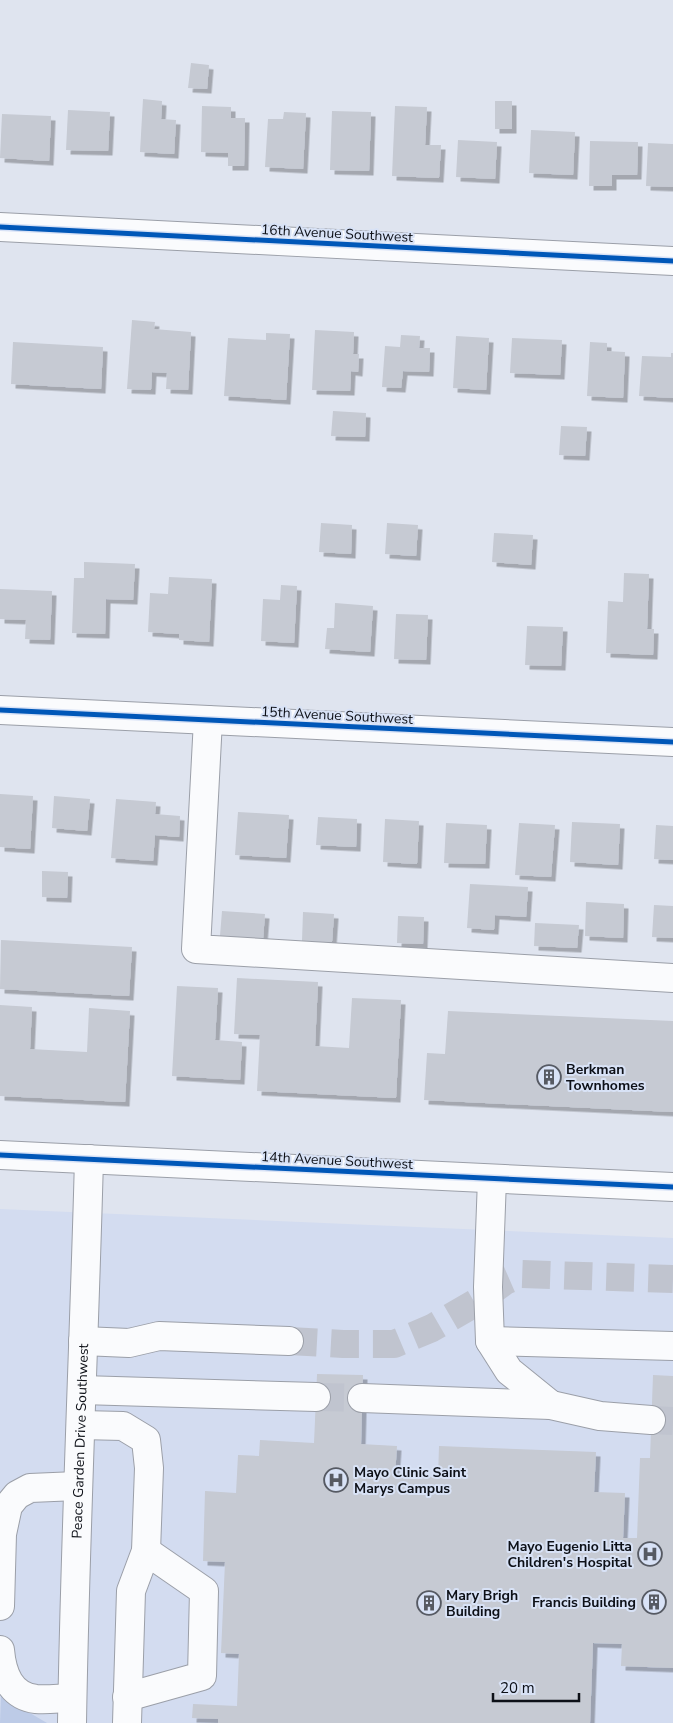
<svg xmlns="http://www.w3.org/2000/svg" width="673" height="1723" font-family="'Nunito Sans',sans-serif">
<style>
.built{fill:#d3dcf0}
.green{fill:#bdcbe7}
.building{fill:#c6cad3;filter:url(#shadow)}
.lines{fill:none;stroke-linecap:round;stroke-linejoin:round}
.minor-tunnel{stroke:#c0c4cf;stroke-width:28;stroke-dasharray:28 14;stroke-linecap:butt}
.minor-casing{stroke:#9b9fa8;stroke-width:30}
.minor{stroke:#fafbfd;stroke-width:28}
.cycleway-casing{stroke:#d8e2f6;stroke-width:8}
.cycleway{stroke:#0057b8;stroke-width:5}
.labels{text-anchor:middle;stroke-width:4;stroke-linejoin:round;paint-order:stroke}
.street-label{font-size:14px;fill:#0d1017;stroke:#d8e2f6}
.poi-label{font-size:14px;font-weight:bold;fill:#0d1017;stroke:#d8e2f6;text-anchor:start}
</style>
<defs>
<filter id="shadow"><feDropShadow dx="4.5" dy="4.5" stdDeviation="0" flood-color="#0004"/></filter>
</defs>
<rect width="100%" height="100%" fill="#dfe4ef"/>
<path class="built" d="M0 1209 673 1238V1723H0Z"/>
<path class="green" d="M1 1696 47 1723H0Z"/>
<path class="building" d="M191 63 209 65 207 89 188 88Z
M143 99 162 101 161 119 176 120 174 154 140 152Z
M495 101H512V129H495Z
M202 106 231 107V118H245L244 166H228V153L201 152Z
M395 106 427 107 425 145H441L439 178 392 176Z
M68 110 110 112 108 151 66 150Z
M332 111 371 112 369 171 330 170Z
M284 112 306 113 303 169 265 167 268 119H283Z
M2 114 51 116 49 161 0 158Z
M531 130 575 132 573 175 529 173Z
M458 140 497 142 495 179 456 177Z
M590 141 638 142 637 175H612V186H589Z
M648 143 673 144V187L646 186Z
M132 320 155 322 154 329 191 332 188 390 166 389 167 373 152 372 151 390 127 389Z
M315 330 354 332 353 354H359L358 372 351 371 350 391 312 390Z
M266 333 290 334 286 400 224 396 228 338 266 340Z
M401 335 420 336 419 348H430L429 372 403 371 401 388 382 387 385 346 400 347Z
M456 336 489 338 486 390 453 388Z
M512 338 562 340 560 375 510 373Z
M13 342 103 347 101 389 11 384Z
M590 342 607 343V351L625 352 623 398 587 396Z
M671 353H673V398L639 396 642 356 671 357Z
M333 411 366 413 365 437 331 436Z
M561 426 587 427 585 456 559 455Z
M321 523 352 525 351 554 319 552Z
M387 523 418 525 416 556 385 554Z
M494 533 533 535 531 565 492 562Z
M84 562 135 564 133 600 106 599 105 634 72 633 74 578H84Z
M624 573 649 574 647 629H654L653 655 606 653 608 601 623 602Z
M169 577 212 579 209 642 179 640V634L148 632 150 593 168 594Z
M281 585 297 586 294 643 261 641 263 599 280 600Z
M0 589 52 591 50 640 25 639 26 620 0 619Z
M335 603 373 606 370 652 325 649 327 628H334Z
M396 614 428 615 426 660 394 659Z
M527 626 563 627 561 666 525 665Z
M0 794 33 796 30 849 0 847Z
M54 796 90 799 87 831 52 828Z
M116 799 156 802 155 814 180 816 179 837 155 835 153 861 111 858Z
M238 812 289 815 286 858 235 855Z
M318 817 357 819 356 847 316 845Z
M385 819 419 821 417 864 383 862Z
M572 822 620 824 618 865 570 862Z
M446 823 487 825 485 864 444 863Z
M519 823 555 825 551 877 515 875Z
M656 825 673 826V860L654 859Z
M42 871 68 872 67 898 42 897Z
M470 884 528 887 526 917 495 915 494 930 467 928Z
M586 902 624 904 623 938 585 936Z
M654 905 673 906V938L652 937Z
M222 911 265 914 263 939 220 936Z
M303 912 334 914 332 942 302 941Z
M398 916 424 917 423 944 397 943Z
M535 923 579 925 577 948 534 946Z
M1 940 132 947 129 996 0 989Z
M237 978 318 982 315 1046 349 1048 352 998 401 1000 396 1098 257 1091 260 1035 234 1034Z
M177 986 218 988 215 1040 242 1042 240 1080 172 1076Z
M0 1005 32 1007 30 1049 87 1052 89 1008 130 1011 125 1102 0 1096Z
M448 1011 673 1021V1112L424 1100 427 1053 445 1054Z
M317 1374 363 1375 361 1444 397 1446 395 1475 438 1477 439 1446 596 1452 594 1492 625 1493 623 1538H637L640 1458H650L653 1375 673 1376V1668L621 1666 622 1644 593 1643 590 1723H218V1719L192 1718 193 1704 237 1706 239 1654 221 1653 225 1562 203 1561 205 1491 236 1493 238 1455 259 1456 260 1440 314 1443Z"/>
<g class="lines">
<path class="minor-tunnel" d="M289 1341 343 1344H394L432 1328 475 1303 505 1281 521 1274 673 1279
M316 1397 362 1398
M651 1420 673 1421"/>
<g class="minor-casing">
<g id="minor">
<path d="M0 227 673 261"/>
<path d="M0 710 673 742"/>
<path d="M208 720 196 949 673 978"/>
<path d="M0 1155 673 1187"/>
<path d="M492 1179 488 1287 490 1341 509 1371 551 1405"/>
<path d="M83 1341 129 1343 159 1336 289 1341"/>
<path d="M490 1341 673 1346"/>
<path d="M82 1390 316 1397"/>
<path d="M362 1398 551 1405 600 1416 651 1420"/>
<path d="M81 1425 123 1426 146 1440 149 1468 146 1551 131 1591 127 1723"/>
<path d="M0 1606 2 1534 8 1506 17 1495 30 1488 77 1486"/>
<path d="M0 1650C2 1673 10 1696 36 1699 48 1700 61 1698 72 1698"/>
<path d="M127 1697 202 1676 204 1591 146 1551"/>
<path id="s1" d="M72 1723C75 1535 84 1347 89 1159"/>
</g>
</g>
<use href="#minor" class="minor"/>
<g class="cycleway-casing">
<path id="cycleway" d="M0 227 673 261
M0 710 673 742
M0 1155 673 1187"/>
</g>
<use href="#cycleway" class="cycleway"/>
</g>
<defs>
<g id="building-ring" transform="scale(1.25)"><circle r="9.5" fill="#d8e2f6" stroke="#565a63" stroke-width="1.5"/><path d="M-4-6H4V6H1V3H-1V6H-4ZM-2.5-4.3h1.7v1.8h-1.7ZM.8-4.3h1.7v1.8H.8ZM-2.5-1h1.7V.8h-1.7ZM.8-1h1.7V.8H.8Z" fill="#565a63"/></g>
<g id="hospital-ring" transform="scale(1.25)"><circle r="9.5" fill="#d8e2f6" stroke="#565a63" stroke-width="1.5"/><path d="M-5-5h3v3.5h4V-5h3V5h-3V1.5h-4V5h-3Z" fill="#565a63"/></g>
</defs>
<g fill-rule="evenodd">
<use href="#building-ring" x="549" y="1077"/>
<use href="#hospital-ring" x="336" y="1480"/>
<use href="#hospital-ring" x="650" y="1554"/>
<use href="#building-ring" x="654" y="1602"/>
<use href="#building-ring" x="429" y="1603"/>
</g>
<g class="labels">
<g class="street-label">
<text transform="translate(337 233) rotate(3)" y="5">16th Avenue Southwest</text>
<text transform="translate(337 715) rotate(3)" y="5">15th Avenue Southwest</text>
<text transform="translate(337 1160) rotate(3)" y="5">14th Avenue Southwest</text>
<text dy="5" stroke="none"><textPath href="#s1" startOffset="282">Peace Garden Drive Southwest</textPath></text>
</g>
<g class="poi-label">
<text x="566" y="1074">Berkman<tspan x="566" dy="16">Townhomes</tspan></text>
<text x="354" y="1477">Mayo Clinic Saint<tspan x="354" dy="16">Marys Campus</tspan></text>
<text x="632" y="1551" text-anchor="end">Mayo Eugenio Litta<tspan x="632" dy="16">Children's Hospital</tspan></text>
<text x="446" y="1600">Mary Brigh<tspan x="446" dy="16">Building</tspan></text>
<text x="636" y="1607" text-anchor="end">Francis Building</text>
</g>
</g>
<path d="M493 1693v8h86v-8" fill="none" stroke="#0d1017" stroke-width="2.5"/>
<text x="500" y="1693" font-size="15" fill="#0d1017" stroke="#d8e2f6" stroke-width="4" paint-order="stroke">20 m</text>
</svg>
